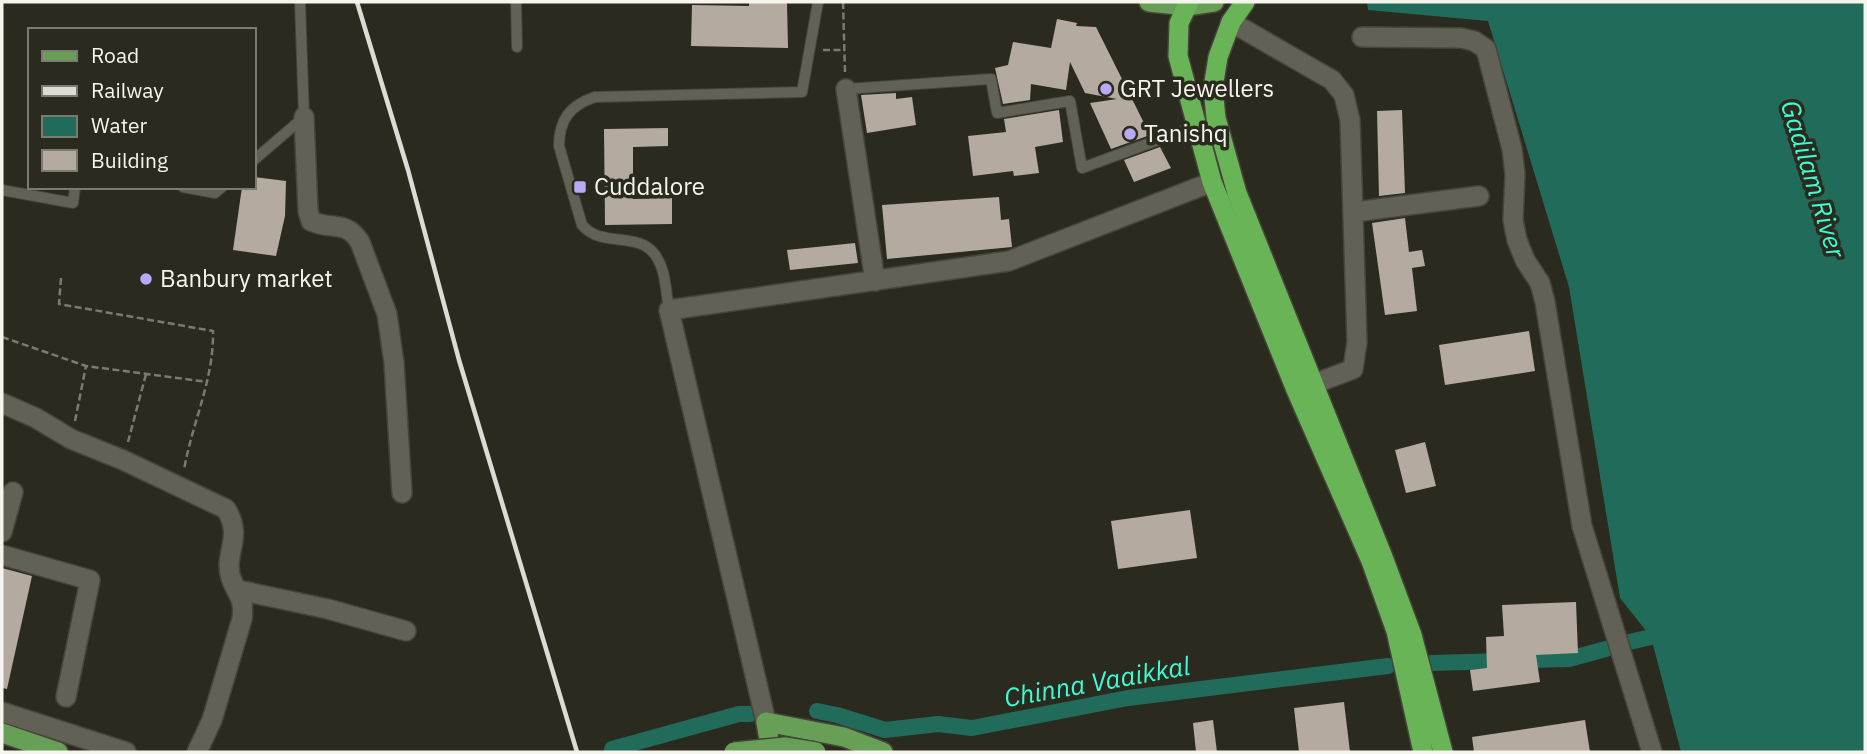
<svg xmlns="http://www.w3.org/2000/svg" width="1867" height="754" font-family="'IBM Plex Sans',sans-serif">
<style>
.water{fill:#216b5a}
.lines{fill:none;stroke-linecap:round;stroke-linejoin:round}
.canal{stroke:#216b5a;stroke-width:16}
.building{fill:#b4aaa0}
.service-casing{stroke:#45453b;stroke-width:12}
.minor-casing{stroke:#45453b;stroke-width:22}
.primary-casing{stroke:#45453b;stroke-width:22}
.trunk-casing{stroke:#45453b;stroke-width:22}
.path{stroke:#7b7a71;stroke-width:2.5;stroke-dasharray:7 3.5;stroke-linecap:butt}
.service{stroke:#616155;stroke-width:10}
.minor{stroke:#616155;stroke-width:19}
.primary{stroke:#689f57;stroke-width:19}
.trunk{stroke:#6ab458;stroke-width:19}
.rail{stroke:#dcdcd5;stroke-width:4.5}
.primary-bridge-casing{stroke:#45453b;stroke-width:22;stroke-linecap:butt}
.primary-bridge{stroke:#689f57;stroke-width:19}
.poi-dot{fill:#b9aaf7;stroke:#2b2a1f;stroke-width:2.5}
.labels{text-anchor:middle;stroke-width:7;stroke-linejoin:round;paint-order:stroke}
.poi-label{font-size:24px;fill:#f5f5ee;stroke:#2b2a1f;text-anchor:start}
.water-label{font-size:26px;font-style:italic;fill:#3bfed5;stroke:#2b2a1f}
</style>
<rect width="100%" height="100%" fill="#2b2a1f"/>
<path class="water" d="M1367 2H1865V752H1681L1651 637 1620 598 1569 287 1488 21 1368 10Z"/>
<g class="lines">
<path class="canal" d="M1625 643 1651 637
M1431 663 1569 659 1606 649
M817 711 837 715 885 730 938 724 972 728 1128 698 1388 666
M614 752 612 749 739 714H750"/>
</g>
<path class="building" d="M749 2H787L788 48 691 46 692 5 749 6Z
M1057 19 1077 23 1076 26 1096 27 1150 135 1111 149 1090 103 1117 99 1085 93 1070 62 1066 90 1031 84 1030 100 1003 104 995 68 1008 65 1013 42 1051 48Z
M896 93V99L912 97 916 125 867 133 861 95Z
M1059 110 1063 142 1035 147 1039 173 1014 176 1013 171 973 176 968 136 1006 132 1004 119Z
M1402 110 1405 193 1379 196 1377 111Z
M668 128V146L633 147V199L672 198V224L605 225 604 129Z
M1160 147 1171 168 1134 182 1124 160Z
M254 177 286 181 285 216 276 256 233 250 242 187H254Z
M999 197 1001 220 1009 219 1012 247 887 259 882 205Z
M1405 218 1409 252 1422 250 1425 266 1412 268 1417 311 1385 315 1372 223Z
M855 243 858 263 790 270 787 250Z
M1529 331 1535 371 1445 385 1439 345Z
M1425 442 1436 486 1406 493 1395 450Z
M1190 510 1197 558 1118 569 1111 521Z
M2 568 32 576 7 689 2 688Z
M1576 602 1578 653 1536 655 1540 682 1473 691 1470 670 1487 668 1486 637 1504 636 1502 605Z
M1344 702 1350 752H1299L1294 708Z
M1213 720 1217 752H1196L1193 723Z
M1585 720 1590 752H1474L1472 737Z"/>
<g class="lines">
<g class="service-casing">
<path id="service" d="M516 2 517 47
M846 89 991 79 997 113 1070 101 1082 168 1196 126
M254 160 304 117 300 2
M183 187 215 193 222 187
M2 190 73 203 75 187
M669 310C667 298 666 284 663 272 649 222 606 253 582 225L559 146C559 120 570 105 595 97L802 92 818 2"/>
</g>
<g class="minor-casing">
<path id="minor" d="M1231 22 1332 80 1344 95 1350 120 1357 342 1353 369 1314 384
M1362 37 1461 38 1474 41 1486 49 1512 149 1515 174 1513 220 1517 240 1525 260 1540 283 1545 302 1582 526 1652 752
M846 89 875 281
M304 117 308 211 311 221C333 231 345 219 360 242L387 314 394 363 402 493
M1354 212 1479 196
M2 403 36 418 71 439 123 460 226 509C244 538 223 553 231 578 237 595 245 598 242 619L212 720 197 752
M2 532 13 492
M2 555 90 580 66 697
M238 590 328 609 406 631
M2 712 126 752
M766 722 669 310 1009 261 1212 182"/>
</g>
<g class="primary-casing">
<path id="primary" d="M1149 2 1187 6 1214 2
M2 733 58 752
M771 752 766 722 844 737 883 752"/>
</g>
<g class="trunk-casing">
<path id="trunk" d="M1189 2 1179 23 1178 56 1212 182 1296 390 1371 561 1396 631 1423 752
M1245 2 1231 22 1218 57 1213 88 1216 118 1237 193 1383 557 1412 635 1443 752"/>
</g>
<path class="path" d="M843 2 845 72
M823 50H845
M61 278 59 304 213 331C214 380 192 423 184 470
M2 337 86 366 208 382
M75 421 86 366
M128 442 146 374"/>
<use href="#service" class="service"/>
<use href="#minor" class="minor"/>
<use href="#primary" class="primary"/>
<use href="#trunk" class="trunk"/>
<path class="rail" d="M357 2 408 170 459 360 577 752"/>
<g class="primary-bridge-casing">
<path id="primary-bridge" d="M734 752 785 747 816 752"/>
</g>
<use href="#primary-bridge" class="primary-bridge"/>
</g>
<g class="poi-dot">
<circle cx="1106" cy="89" r="7"/>
<circle cx="1130" cy="134" r="7"/>
<rect x="573" y="180" width="14" height="14" rx="3.5"/>
<circle cx="146" cy="279" r="7"/>
</g>
<g class="labels">
<g class="poi-label">
<text x="1120" y="97">GRT Jewellers</text>
<text x="1144" y="142">Tanishq</text>
<text x="594" y="195">Cuddalore</text>
<text x="160" y="287">Banbury market</text>
</g>
<g class="water-label">
<text transform="translate(1813 179) rotate(73)" y="9">Gadilam River</text>
<text transform="translate(1097 682) rotate(-10)" y="9">Chinna Vaaikkal</text>
</g>
</g>
<rect width="1867" height="754" fill="none" stroke="#f5f5ee" stroke-width="7"/>
<rect x="28" y="28" width="228" height="161" fill="#2b2a1f" stroke="#7c7b72" stroke-width="2"/>
<rect x="42" y="51" width="35" height="10" fill="#689f57" stroke="#7c7b72" stroke-width="2"/>
<text x="91" y="63" font-size="21" fill="#f5f5ee">Road</text>
<rect x="42" y="86" width="35" height="10" fill="#dcdcd5" stroke="#7c7b72" stroke-width="2"/>
<text x="91" y="98" font-size="21" fill="#f5f5ee">Railway</text>
<rect x="42" y="116" width="35" height="21" fill="#216b5a" stroke="#7c7b72" stroke-width="2"/>
<text x="91" y="133" font-size="21" fill="#f5f5ee">Water</text>
<rect x="42" y="150" width="35" height="21" fill="#b4aaa0" stroke="#7c7b72" stroke-width="2"/>
<text x="91" y="168" font-size="21" fill="#f5f5ee">Building</text>
</svg>
